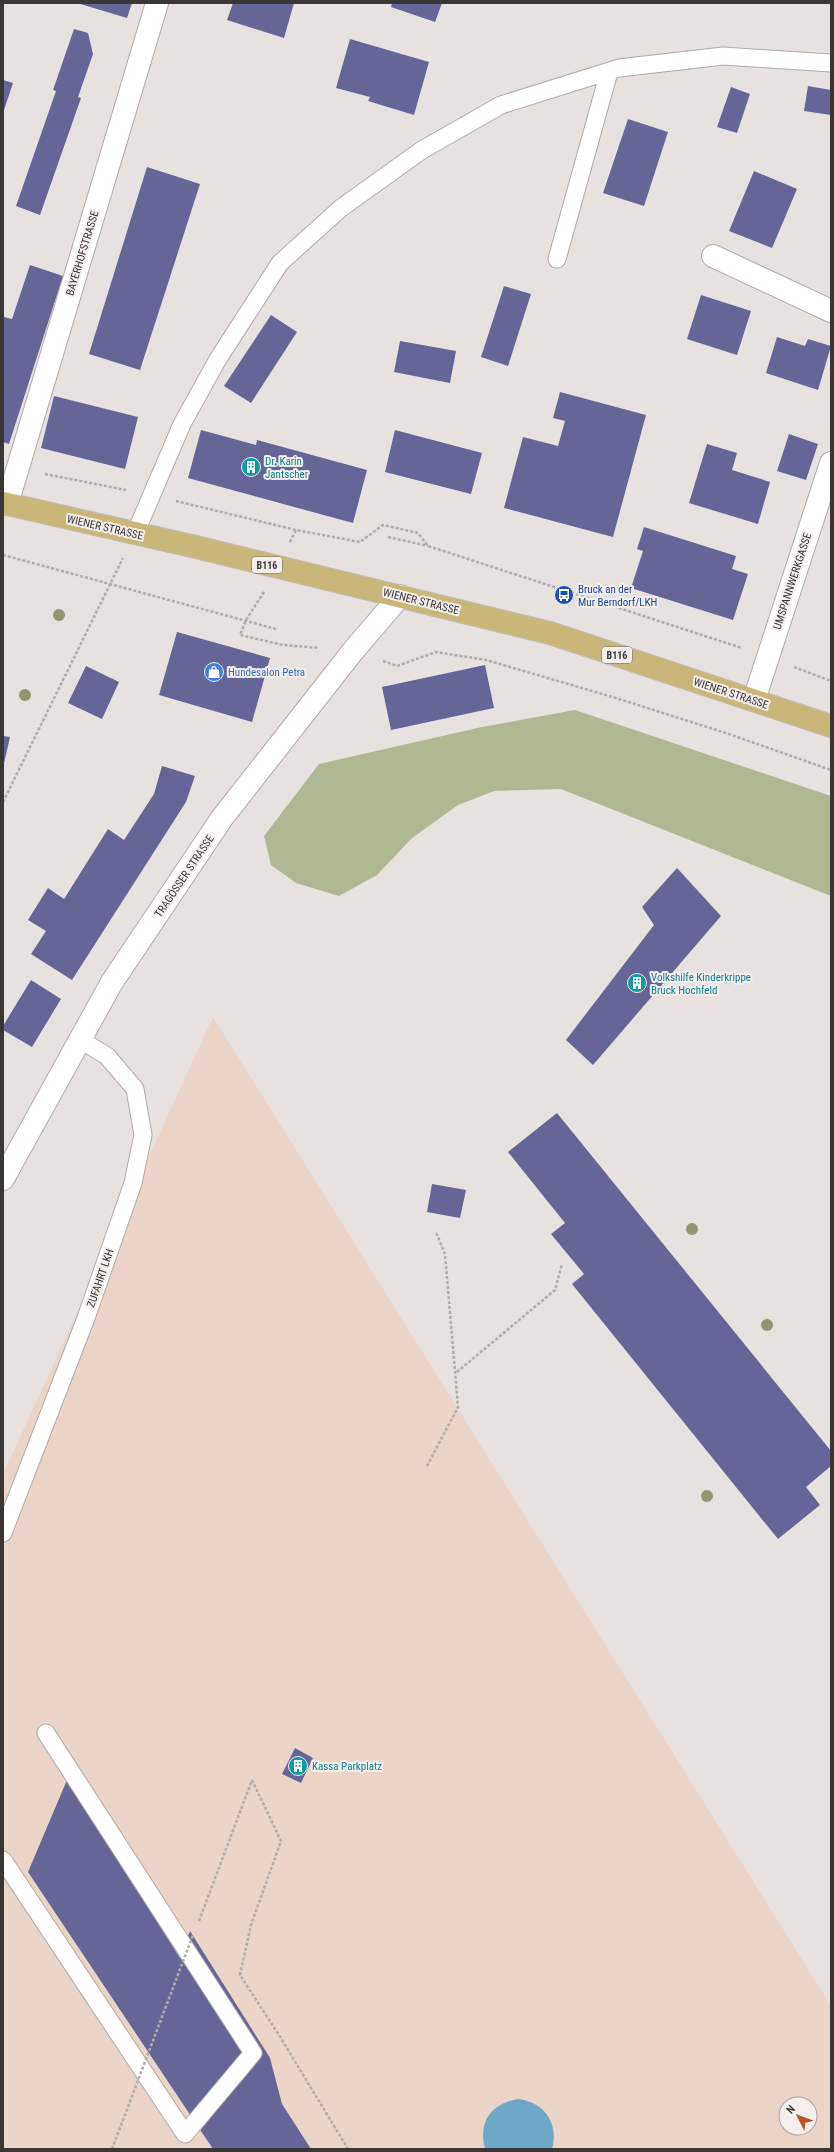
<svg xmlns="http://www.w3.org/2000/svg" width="834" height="2152" font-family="'Roboto Condensed',sans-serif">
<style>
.medical{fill:#ebd4c8;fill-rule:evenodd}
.green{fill:#afb793}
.water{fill:#6da8c7}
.building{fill:#656697}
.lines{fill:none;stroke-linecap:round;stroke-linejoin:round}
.lane-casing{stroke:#b0aba9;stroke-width:19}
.street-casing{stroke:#b0aba9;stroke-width:24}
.secondary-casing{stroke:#b0aba9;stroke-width:24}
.primary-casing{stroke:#c0bfbf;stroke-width:24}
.path{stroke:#b0acaa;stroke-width:2.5;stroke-dasharray:3 2;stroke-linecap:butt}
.lane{stroke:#fff;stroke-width:17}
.street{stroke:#fff;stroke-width:22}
.secondary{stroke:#fff;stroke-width:22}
.primary{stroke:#c9b779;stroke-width:22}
.path-bridge{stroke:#b0acaa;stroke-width:2.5;stroke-dasharray:3 2;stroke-linecap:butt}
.tree{fill:#929572}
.labels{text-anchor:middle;stroke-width:4;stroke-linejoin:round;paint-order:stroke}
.shield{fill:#f4efed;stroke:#716e6d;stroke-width:1}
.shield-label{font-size:10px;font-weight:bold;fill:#393736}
.street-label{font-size:11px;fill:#393736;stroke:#f4efed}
.culture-label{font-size:11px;fill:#0d838f;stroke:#f4efed;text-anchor:start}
.transit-label{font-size:11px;fill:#164399;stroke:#f4efed;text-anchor:start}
.shop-label{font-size:11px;fill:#366cbe;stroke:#f4efed;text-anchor:start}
</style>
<rect width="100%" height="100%" fill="#e7e2e0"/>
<path class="medical" d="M213 1017 831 2006V2149H3V1474ZM786 2104H810V2128H786Z"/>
<path class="green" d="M575 710 831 796V896L561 789 494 791 458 805 412 838 377 875 339 896 296 883 271 865 264 836 319 764 482 727Z"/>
<path class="water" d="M518 2099C544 2102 559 2123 552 2149H485C478 2121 491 2104 518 2099Z"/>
<path class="building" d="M77 3H132L127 18Z
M233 3H294L284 38 227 20Z
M392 3H442L435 22 391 7Z
M74 29 88 33 93 54 78 97 81 98 40 215 16 206 56 91 53 90Z
M350 39 429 62 414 115 368 101 370 97 336 88Z
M3 80 13 83 3 113Z
M808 86 831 90V115L804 111Z
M731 87 750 94 737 133 717 127Z
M628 119 668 132 644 206 603 193Z
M147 167 200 184 140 370 89 354Z
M754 171 797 189 772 248 729 231Z
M30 265 63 276 9 444 3 442V321L4 317 12 319Z
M504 286 531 294 508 366 481 357Z
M701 295 751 311 737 355 687 339Z
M271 315 297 332 251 403 224 386Z
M777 337 805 346 808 339 831 346 818 390 766 373Z
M400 341 456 351 450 383 394 372Z
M560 392 646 415 613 537 504 508 523 437 558 446 565 421 553 418Z
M54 396 138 417 125 469 41 448Z
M201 430 256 445 257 440 367 470 353 523 188 478Z
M395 430 482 453 471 494 385 472Z
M789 434 818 444 806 480 777 471Z
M707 444 737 453 732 470 770 482 758 524 689 503Z
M644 527 736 556 732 569 748 574 733 620 631 588 643 551 637 549Z
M177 632 270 658 252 722 159 695Z
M485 665 494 708 391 730 382 687Z
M86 666 119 682 102 719 68 703Z
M3 736 10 737 4 763H3Z
M162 766 195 776 186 802 72 980 31 954 46 931 28 920 48 888 64 899 108 829 124 840 154 794Z
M677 868 721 916 593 1065 566 1040 654 925 642 907Z
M31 980 61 999 32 1047 3 1030V1026Z
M557 1113 831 1451V1466L806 1487 820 1505 778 1539 572 1284 584 1274 551 1234 565 1223 508 1152Z
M432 1184 466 1190 460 1218 427 1212Z
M295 1748 313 1758 301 1783 282 1774Z
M67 1780 180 1958 190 1931 270 2058 282 2104 311 2149H213L28 1872Z"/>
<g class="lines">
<g class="lane-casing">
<path id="lane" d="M557 259 609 72
M135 534 182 424 218 359 280 263 341 208 422 150 501 105 619 68 723 56 831 63
M3 1533 86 1318 133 1183 143 1135 135 1089 107 1056 79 1039
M3 1860 185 2134 253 2053 46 1733"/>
</g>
<g class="street-casing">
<path id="street" d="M713 256 831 311
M7 504 157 3
M754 700 831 463"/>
</g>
<g class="secondary-casing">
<path id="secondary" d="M3 1179 112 982 222 818 353 651 400 596"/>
</g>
<g class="primary-casing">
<path id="primary" d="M3 503 196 547 550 633 831 726"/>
</g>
<path class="path" d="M45 474 126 490
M176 501 296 530
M388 537 428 546
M290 542 296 530 360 542 383 525 418 533 428 546 742 648
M3 555 276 629
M264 592 246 620 240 635 283 645 319 648
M383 661 397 666 436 652 486 660 616 698 729 734 831 770
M794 667 831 681
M3 802 123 558
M457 1372 555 1290 562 1264
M427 1466 458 1407 445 1254 436 1232
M252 1780 281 1841 251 1925 240 1975 279 2035 348 2149
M199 1921 252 1780"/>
<use href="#lane" class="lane"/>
<use href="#street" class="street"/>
<use href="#secondary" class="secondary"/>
<use href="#primary" class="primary"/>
<path class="path-bridge" d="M112 2149 193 1935"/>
</g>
<g class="tree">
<circle cx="59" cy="615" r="6"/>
<circle cx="25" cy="695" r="6"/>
<circle cx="692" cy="1229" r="6"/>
<circle cx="767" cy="1325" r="6"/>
<circle cx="707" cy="1496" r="6"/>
</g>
<defs>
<g id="building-disc" transform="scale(1)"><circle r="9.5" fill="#0f9aa8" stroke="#f4efed"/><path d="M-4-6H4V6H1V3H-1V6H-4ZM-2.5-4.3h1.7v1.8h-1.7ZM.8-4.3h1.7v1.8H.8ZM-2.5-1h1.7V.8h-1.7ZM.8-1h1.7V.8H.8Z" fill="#fff"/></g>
<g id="bus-disc" transform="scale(1)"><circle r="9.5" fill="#1a4fb4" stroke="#f4efed"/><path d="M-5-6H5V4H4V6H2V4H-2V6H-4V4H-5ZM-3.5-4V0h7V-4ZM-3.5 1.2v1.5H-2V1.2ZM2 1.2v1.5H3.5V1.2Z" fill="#fff"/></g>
<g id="shop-disc" transform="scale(1)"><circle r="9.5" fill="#3f7fe0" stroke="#f4efed"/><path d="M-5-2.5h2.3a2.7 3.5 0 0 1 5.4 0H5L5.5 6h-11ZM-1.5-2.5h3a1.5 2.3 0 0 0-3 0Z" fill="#fff"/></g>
</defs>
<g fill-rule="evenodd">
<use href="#building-disc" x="251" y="467"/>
<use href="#bus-disc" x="564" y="595"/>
<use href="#shop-disc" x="214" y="672"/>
<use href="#building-disc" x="637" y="983"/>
<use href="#building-disc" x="298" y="1766"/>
</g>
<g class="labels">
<g class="shield">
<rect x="252" y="557" width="30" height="16" rx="3"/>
<rect x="602" y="647" width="30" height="16" rx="3"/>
</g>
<g class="shield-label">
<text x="267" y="569">B116</text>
<text x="617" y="659">B116</text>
</g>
<g class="street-label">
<text transform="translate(82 253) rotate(-73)" y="4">BAYERHOFSTRASSE</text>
<text transform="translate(105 527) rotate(13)" y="4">WIENER STRASSE</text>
<text transform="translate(792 581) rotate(-72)" y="4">UMSPANNWERKGASSE</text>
<text transform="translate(421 601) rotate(14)" y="4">WIENER STRASSE</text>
<text transform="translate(731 693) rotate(18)" y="4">WIENER STRASSE</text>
<text transform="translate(184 876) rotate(-56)" y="4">TRAGÖSSER STRASSE</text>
<text transform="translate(100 1278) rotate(-71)" y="4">ZUFAHRT LKH</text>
</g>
<g class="culture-label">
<text x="265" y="465">Dr. Karin<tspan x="265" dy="13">Jantscher</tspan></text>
<text x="651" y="981">Volkshilfe Kinderkrippe<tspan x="651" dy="13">Bruck Hochfeld</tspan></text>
<text x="312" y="1770">Kassa Parkplatz</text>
</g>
<g class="transit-label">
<text x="578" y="593">Bruck an der<tspan x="578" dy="13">Mur Berndorf/LKH</tspan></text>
</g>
<g class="shop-label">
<text x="228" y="676">Hundesalon Petra</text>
</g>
</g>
<rect width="834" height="2152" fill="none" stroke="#393736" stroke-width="8"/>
<g transform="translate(798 2116) rotate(312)"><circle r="19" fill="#f4efed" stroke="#a9a5a4"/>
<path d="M0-3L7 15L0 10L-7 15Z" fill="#ba5425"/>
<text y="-6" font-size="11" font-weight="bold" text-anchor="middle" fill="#393736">N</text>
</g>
</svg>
